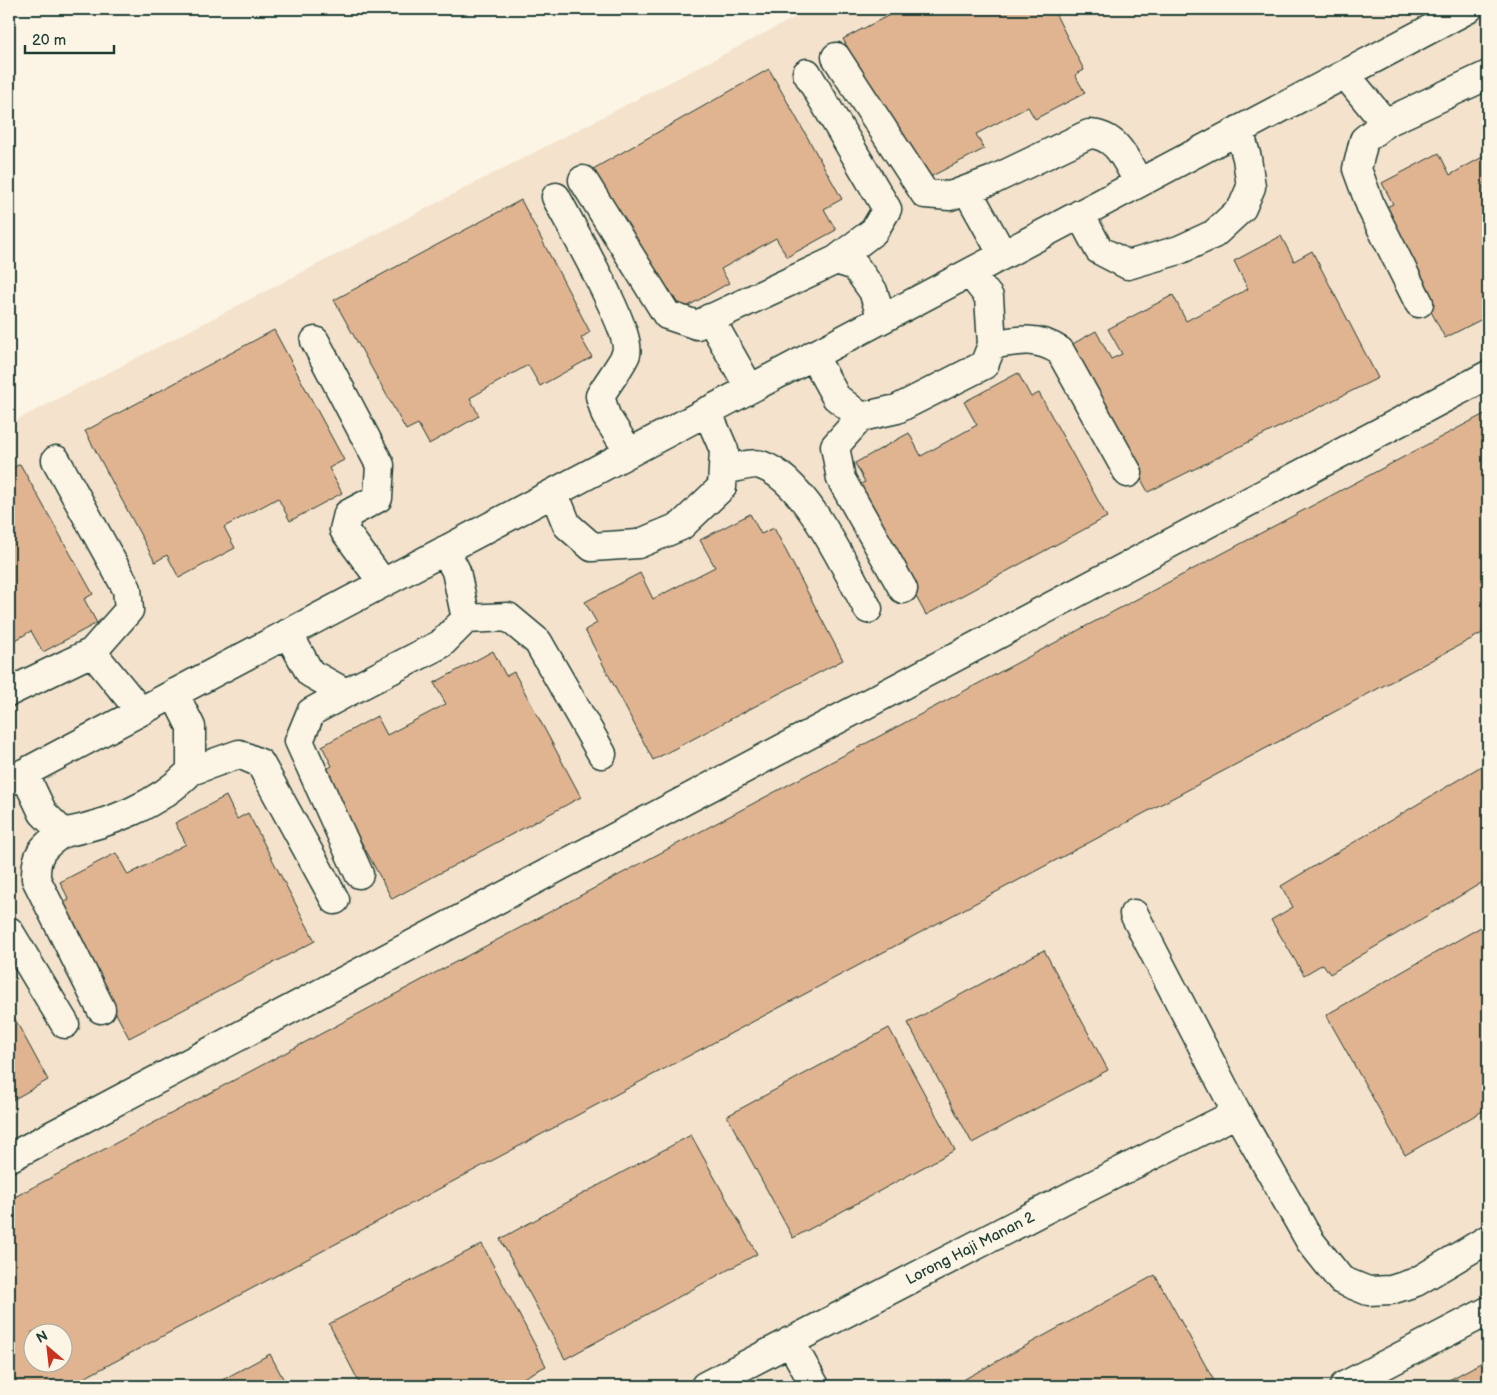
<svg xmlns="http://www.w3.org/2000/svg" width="1497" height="1395" font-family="'Balsamiq Sans',sans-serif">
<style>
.built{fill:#f4e2cc;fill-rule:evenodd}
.building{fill:#e1b491;stroke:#1f3d34;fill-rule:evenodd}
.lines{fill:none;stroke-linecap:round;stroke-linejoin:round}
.minor-casing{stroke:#1f3d34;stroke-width:31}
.minor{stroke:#fcf5e5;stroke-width:28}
.labels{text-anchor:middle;stroke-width:4.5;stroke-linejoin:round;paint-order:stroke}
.street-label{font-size:15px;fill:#1f3d34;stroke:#fcf5e5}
</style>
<rect width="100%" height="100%" fill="#fcf5e5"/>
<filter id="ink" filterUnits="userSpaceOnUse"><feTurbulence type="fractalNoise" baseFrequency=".02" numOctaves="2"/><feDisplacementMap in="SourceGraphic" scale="10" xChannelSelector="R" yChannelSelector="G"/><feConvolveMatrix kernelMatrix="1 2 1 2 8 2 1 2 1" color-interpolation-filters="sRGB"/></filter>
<g filter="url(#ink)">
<path class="built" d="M811 9H1488V1386H9V424ZM32 1332H62V1362H32Z"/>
<path class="building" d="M901 9H1053L1084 70 1075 75 1085 93 1035 119 1028 107 976 134 984 149 928 178 912 164 843 39Z
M769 69 842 199 824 209 836 230 787 257 776 238 721 269 729 283 681 310 669 289 663 293 593 169Z
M1439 153 1450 175 1488 154V316L1445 338 1378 211 1393 204 1382 183Z
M521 200 590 332 581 338 592 357 540 386 528 365 470 398 479 416 429 444 418 424 406 430 334 300Z
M1281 236 1294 261 1312 251 1378 378 1148 492 1069 346 1096 331 1111 359 1122 354 1108 329 1173 295 1186 321 1248 289 1234 261Z
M274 330 344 460 329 468 342 493 290 521 278 498 224 527 235 548 179 578 167 555 155 562 85 431Z
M1018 373 1031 397 1039 393 1107 517 926 615 856 486 865 482 855 463 909 433 921 456 977 425 964 402Z
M1488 412V630L69 1386H9V1200ZM32 1332H62V1362H32Z
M20 464 93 594 84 599 97 623 43 652 31 631 9 644V470Z
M750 514 761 534 774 528 843 660 653 760 585 630 597 623 585 602 640 573 653 599 715 567 700 540Z
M493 651 506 676 514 672 581 797 392 899 323 771 332 766 322 746 377 716 387 735 446 704 434 683Z
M1488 762V879L1330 974 1323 964 1304 975 1271 920 1293 907 1281 886Z
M226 796 237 819 248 813 315 941 129 1038 59 905 69 900 60 882 116 853 128 875 186 844 175 823Z
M1488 923V1108L1405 1155 1326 1015Z
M1044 950 1108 1070 972 1143 908 1023Z
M9 1008 48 1080 9 1102Z
M889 1028 955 1150 793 1238 727 1116Z
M691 1135 757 1254 565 1359 500 1239Z
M482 1244 546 1366 508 1386H361L329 1324Z
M1155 1275 1217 1386H952Z
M270 1354 287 1386H211Z
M1488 1359V1386H1438Z"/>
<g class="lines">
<g class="minor-casing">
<path id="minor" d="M836 57 925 194 950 196 993 180 1089 134C1118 135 1126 161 1139 183
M807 73 887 209 874 231 836 260
M1345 74 1385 123 1488 75
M1385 123 1364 140 1357 169 1371 207 1419 303
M583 180 667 315 697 325 836 260 855 266 873 291 882 319
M967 190 1003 255
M556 197C569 223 633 332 626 354 623 363 606 385 600 396L606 416 629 452
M1080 214 1099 250 1128 265 1179 250 1214 234 1242 208 1251 187 1247 158 1239 130
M710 318 750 389
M315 341 380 465 378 498 348 514 344 530 383 583
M992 345C1018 340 1037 336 1060 351L1128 473
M813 355 836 397 861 417 897 409 984 365 992 345 989 297 970 273
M861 417 835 446 841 479 903 589
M56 460 127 589 129 610 92 652
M723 470C733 469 752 462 761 465 806 480 846 569 868 609
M554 493 567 525 592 547 638 544 681 526 722 487 724 450 707 411
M466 619 508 617 538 642 602 754
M288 633 310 673 346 693 441 644 466 619 456 571 445 550
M9 692 92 652 140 711
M346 693 311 712 299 741 359 874
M191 771 239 754 260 763 335 900
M24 773 43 813 63 833C109 824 158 805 191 771V727L174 693
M9 781 1468 9
M63 833C43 846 35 854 36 879L101 1009
M1134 914 1237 1113 1310 1241 1341 1280 1368 1291 1391 1290 1416 1282 1488 1239
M9 931 65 1024
M9 1158 1488 375
M790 1341 815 1386
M705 1386 1071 1196 1237 1113
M1344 1386 1488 1311"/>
</g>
<use href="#minor" class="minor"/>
</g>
</g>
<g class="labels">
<g class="street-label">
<text transform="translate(970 1248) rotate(-27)" y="5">Lorong Haji Manan 2</text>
</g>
</g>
<rect width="1497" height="1395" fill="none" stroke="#fcf5e5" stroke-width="30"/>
<rect x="15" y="15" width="1467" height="1365" fill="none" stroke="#1f3d34" stroke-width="2" filter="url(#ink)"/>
<g transform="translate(48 1348) rotate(332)"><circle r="24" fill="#fcf5e5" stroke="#a4ab9e"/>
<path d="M0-4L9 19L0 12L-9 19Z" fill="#c8321e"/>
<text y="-8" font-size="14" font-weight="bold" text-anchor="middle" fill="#1f3d34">N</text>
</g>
<path d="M25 45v8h89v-8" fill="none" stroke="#1f3d34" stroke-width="2.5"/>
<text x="32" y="45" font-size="15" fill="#1f3d34" stroke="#fcf5e5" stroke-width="4" paint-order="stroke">20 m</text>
</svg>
